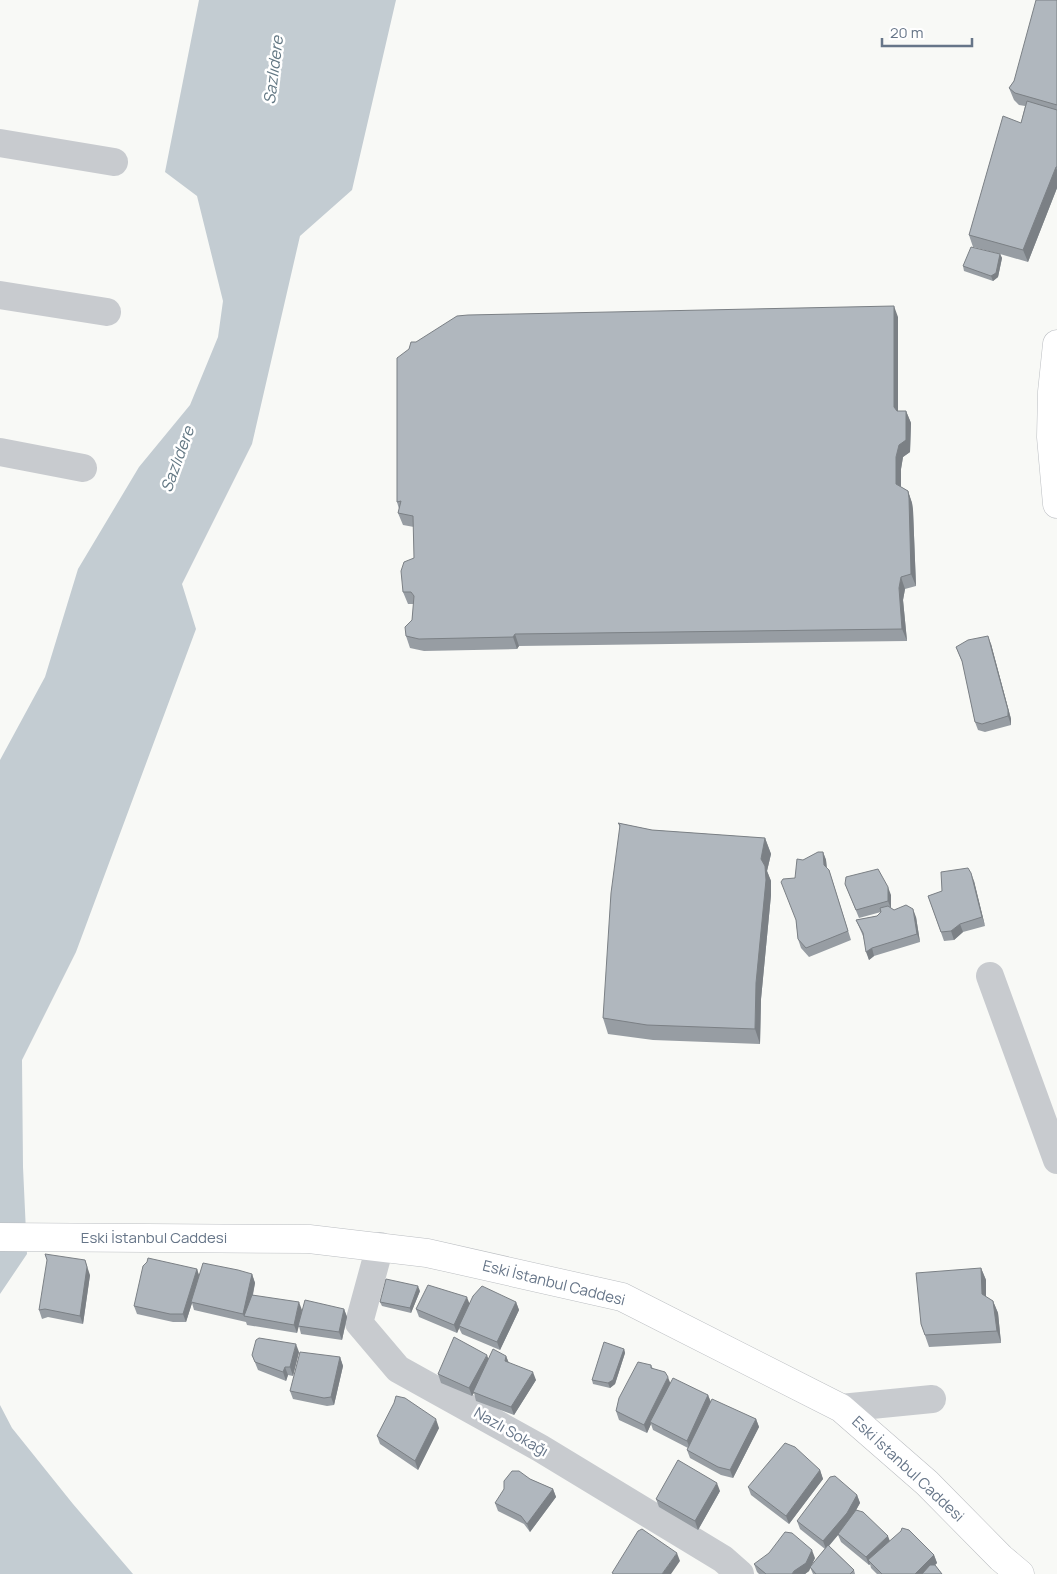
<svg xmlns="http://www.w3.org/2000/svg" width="1057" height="1574" font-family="Manrope,sans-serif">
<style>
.water{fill:#c3ccd2}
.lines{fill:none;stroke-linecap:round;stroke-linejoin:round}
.major-casing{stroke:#bbbec2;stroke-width:29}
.minor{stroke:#c8cbcf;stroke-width:28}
.major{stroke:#fff;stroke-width:28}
.wall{fill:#979da3}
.shaded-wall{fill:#7b8085}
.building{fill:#b0b7be;stroke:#7b8085}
.labels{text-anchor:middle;stroke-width:5;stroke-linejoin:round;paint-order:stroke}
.street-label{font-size:15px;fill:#667588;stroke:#fff}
.water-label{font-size:16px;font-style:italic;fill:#627783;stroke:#fff}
</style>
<rect width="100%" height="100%" fill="#f8f9f6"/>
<path class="water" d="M199 0H396L352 190 300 236 252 444 182 584 196 629 76 952 22 1060 23 1167 27 1254 0 1294V760L45 677 78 569 139 467 190 405 218 337 223 301 197 196 165 172Z
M0 1405 12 1428 73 1504 133 1574H0Z"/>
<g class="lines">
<g class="major-casing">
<path id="major" d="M1057 344 1052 392 1051 437 1057 504
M0 1237 309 1239 427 1253 622 1297 841 1408 927 1483 1001 1558 1020 1574"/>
</g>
<path class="minor" d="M0 143 114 162
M0 295 107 312
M0 452 83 468
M990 976 1057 1160
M380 1246 359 1323 398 1369 540 1448 723 1559 740 1574
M841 1408 932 1399"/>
<use href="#major" class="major"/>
</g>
<path class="wall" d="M1057 0V188L1028 262 1000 254 1002 258 998 277 993 281 964 271 963 266 1000 254 973 247 969 235 1021 123 1025 106 1019 105 1014 100 1009 88 1014 81Z
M898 317V411H906L911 423 910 452 903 457 901 469V487L908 491 912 503 913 510 916 586 905 589 903 600 907 641 519 646 517 649 424 651 410 648 406 636 412 620 414 604H408L403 592 414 558V527L403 525 398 513 399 509 397 502 409 349 416 342Z
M991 644 1011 719V725L985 732 978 730 975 722 963 664 956 647Z
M618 823 652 830 765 838 771 854 767 871 771 881V895L761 999 760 1044 653 1040 608 1034 603 1018 620 828Z
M823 852 826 860 827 868 829 870 832 879 851 940 809 957 801 948 798 939 796 921 795 878 803 860Z
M974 881 985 926 963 932 954 940 944 941 928 896Z
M845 884 891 895V908L894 910 916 917 920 942 874 956 869 960 863 936 856 920 877 916 881 912 859 918Z
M981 1268 986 1280V1297L993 1301 998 1313 1001 1343 929 1347 921 1324Z
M197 1269 199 1276 252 1274 255 1283 253 1295 302 1310 344 1309 347 1317 342 1340 301 1334 299 1326 297 1333 247 1325 246 1322 194 1310 192 1303 186 1322H173L137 1314 134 1306Z
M90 1275 83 1324 48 1317 42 1319 39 1310Z
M420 1291 411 1313 382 1306 380 1302Z
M516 1302 519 1310 500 1350 462 1334 459 1328 457 1333 419 1317 416 1309 469 1304Z
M624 1349 625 1353 615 1384 610 1388 593 1384 592 1380Z
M299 1352 293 1376 288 1375 286 1381 258 1370 252 1355Z
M506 1356 509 1363 536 1380 514 1415 476 1401 474 1393 472 1396 441 1383 438 1374Z
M340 1357 343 1366 334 1405 327 1406 293 1399 290 1391Z
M651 1365 653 1369 671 1383 708 1395 711 1402 756 1419 759 1427 733 1478 721 1475 690 1458 687 1450 688 1448 653 1430 651 1424 647 1433 619 1420 616 1411Z
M439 1428 418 1470 380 1444 377 1436Z
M820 1470 823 1479 789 1524 751 1495 748 1487Z
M530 1479 553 1489 556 1497 530 1532 524 1524 498 1511 495 1503Z
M720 1491 698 1530 659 1507 656 1499Z
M857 1495 860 1503 856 1510 890 1541 934 1555 937 1563 935 1565 942 1574H877L871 1568 870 1564 869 1565 841 1542 838 1535 829 1546 854 1570 855 1574H813L810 1567 809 1571 805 1574H759L757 1572 754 1564 815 1558 811 1566 825 1549 800 1529 797 1521Z"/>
<path class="shaded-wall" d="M1056 167 1057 170V188L1028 262 1023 250Z
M1000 254 1002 258 998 277 993 281 991 276Z
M894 306 898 317V419L894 407Z
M906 411 911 423 910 452 903 457 901 469V496L896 484V457Z
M908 491 912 503 913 510 916 586 911 574Z
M901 577 905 589 903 600 907 641 902 629 899 588Z
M515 634 519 646 517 649 513 637Z
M988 636 991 644 1011 719V725L1008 716Z
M765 838 771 854 767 871 771 881V895L761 999 760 1044 755 1029 756 983 761 859Z
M823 852 826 860 827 873 824 865Z
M971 873 974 881 985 926 982 917Z
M888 887 891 895V909L888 901Z
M913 909 916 917 920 942 917 934Z
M960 924 963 932 954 940 951 931Z
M872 948 874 956 869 960 866 952Z
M85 1260 90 1275 83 1324 80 1316Z
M981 1268 986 1280V1306L982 1294Z
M197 1269 200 1278 191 1302 192 1303 186 1322 183 1314Z
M252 1274 255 1283 248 1317 244 1316 243 1314Z
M418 1286 420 1291 411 1313 410 1308Z
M467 1297 470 1305 457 1333 454 1325Z
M993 1301 998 1313 1001 1343 997 1331Z
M299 1302 302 1310 297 1333 294 1325Z
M516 1302 519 1310 500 1350 497 1342Z
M344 1309 347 1317 342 1340 339 1332Z
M296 1344 299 1352 293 1376 290 1367Z
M624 1349 625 1353 615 1384 610 1388 608 1383Z
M487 1355 490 1363 472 1396 469 1388Z
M506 1356 509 1364 505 1361Z
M340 1357 343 1366 334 1405 331 1397Z
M285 1367 288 1375 286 1381 283 1372Z
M533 1372 536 1380 514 1415 511 1407Z
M668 1377 671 1385 650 1422 651 1424 647 1433 644 1425Z
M708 1395 711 1403 690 1449 687 1441Z
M436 1419 439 1428 418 1470 415 1461Z
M756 1419 759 1427 733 1478 730 1470Z
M820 1470 823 1479 789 1524 786 1516Z
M717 1483 720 1491 698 1530 695 1521Z
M553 1489 556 1497 530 1532 527 1524Z
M857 1495 860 1503 850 1521 826 1549 823 1541Z
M888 1536 891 1544 868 1560 870 1564 869 1565 866 1557Z
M812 1550 815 1558 809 1571 805 1574H792Z
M677 1553 680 1561 671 1574H662Z
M934 1555 937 1563 926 1574H915Z"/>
<path class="building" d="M1036 0H1057V105L1015 93 1009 88 1014 81Z
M1027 101 1057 110V167H1056L1023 250 969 235 1003 116 1021 123Z
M971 247 1000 254 996 273 991 276 963 266Z
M894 306V407L897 411H906V440L899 445 896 457V484L908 491 909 498 911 574 901 577 899 588 902 629 515 634 513 637 419 639 406 636 405 627 412 620 414 596 411 592H403L401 571 404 562 414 558 413 516 398 513 401 501 397 502V358L409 349 411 342H416L457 316 468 315Z
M988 636 1008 710V716L982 724 975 722 962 661 956 647 968 640Z
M618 823 652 830 765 838 761 859 765 866 766 880 756 983 755 1029 647 1025 603 1018 611 893 620 825Z
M818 852H823L824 865 829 870 848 931 806 948 798 939 796 920 781 882 783 879 795 878 797 859 803 860Z
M968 868 971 873 982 917 960 924 951 931 941 932 928 896 942 891 941 872Z
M878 869 888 887V901L856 910 845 884 846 877Z
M906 905 913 909 917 934 872 948 866 952 863 933 856 920 877 916 881 912 880 908 888 906 894 910Z
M45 1254 85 1260 87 1267 80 1316 45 1309 39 1310 47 1260Z
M148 1258 197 1269 183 1314H170L134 1306 143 1266 147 1262Z
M203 1263 238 1270 252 1274 243 1314 191 1302Z
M981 1268 982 1294 993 1301 997 1331 925 1335 921 1324 916 1273Z
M386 1279 418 1286 410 1308 380 1302Z
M428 1285 467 1297 454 1325 416 1309Z
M482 1286 516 1302 497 1342 459 1326 473 1296Z
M252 1295 299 1302 294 1325 244 1316Z
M305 1300 344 1309 339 1332 298 1326Z
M454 1337 487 1355 469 1388 438 1374Z
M259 1338 296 1344 290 1367H285L283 1372 255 1362 252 1355 256 1340Z
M604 1342 624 1349 613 1380 608 1383 592 1380Z
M493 1349 506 1356 505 1361 533 1372 511 1407 473 1392Z
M300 1352 340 1357 331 1397 324 1398 290 1391Z
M638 1362 651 1365V1368L665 1372 668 1377 644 1425 616 1411 619 1398Z
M673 1378 708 1395 687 1441 650 1422Z
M396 1396 405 1398 436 1419 415 1461 377 1436 394 1403Z
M712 1399 756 1419 730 1470 718 1467 687 1450Z
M785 1443 795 1447 820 1470 786 1516 748 1487Z
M678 1460 717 1483 695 1521 656 1499Z
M512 1471H519L530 1479 553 1489 527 1524 521 1516 495 1503 504 1489V1481Z
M835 1476 857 1495 847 1513 823 1541 797 1521 830 1477Z
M856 1510 863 1512 888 1536 866 1557 838 1534Z
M902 1528 909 1530 934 1555 915 1574H882L868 1560 901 1531Z
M642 1529 677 1553 662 1574H614L612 1573 638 1531Z
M785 1532 792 1533 812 1550 806 1563 794 1571 792 1574H766L754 1564 769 1553Z
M828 1545 854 1570 850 1574H816L810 1567Z
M930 1565H935L942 1574H922Z"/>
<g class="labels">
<g class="street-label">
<text x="154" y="1243">Eski İstanbul Caddesi</text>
<text transform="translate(554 1283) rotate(14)" y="5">Eski İstanbul Caddesi</text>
<text transform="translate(511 1432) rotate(30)" y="5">Nazlı Sokağı</text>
<text transform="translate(908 1469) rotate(43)" y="5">Eski İstanbul Caddesi</text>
</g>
<g class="water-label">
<text transform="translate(273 70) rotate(-83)" y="6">Sazlıdere</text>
<text transform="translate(177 459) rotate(-70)" y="6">Sazlıdere</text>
</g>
</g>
<path d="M882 38v8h90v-8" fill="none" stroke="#667588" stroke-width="2.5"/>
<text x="890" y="38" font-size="15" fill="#667588" stroke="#ffffff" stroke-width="4" paint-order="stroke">20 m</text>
</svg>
